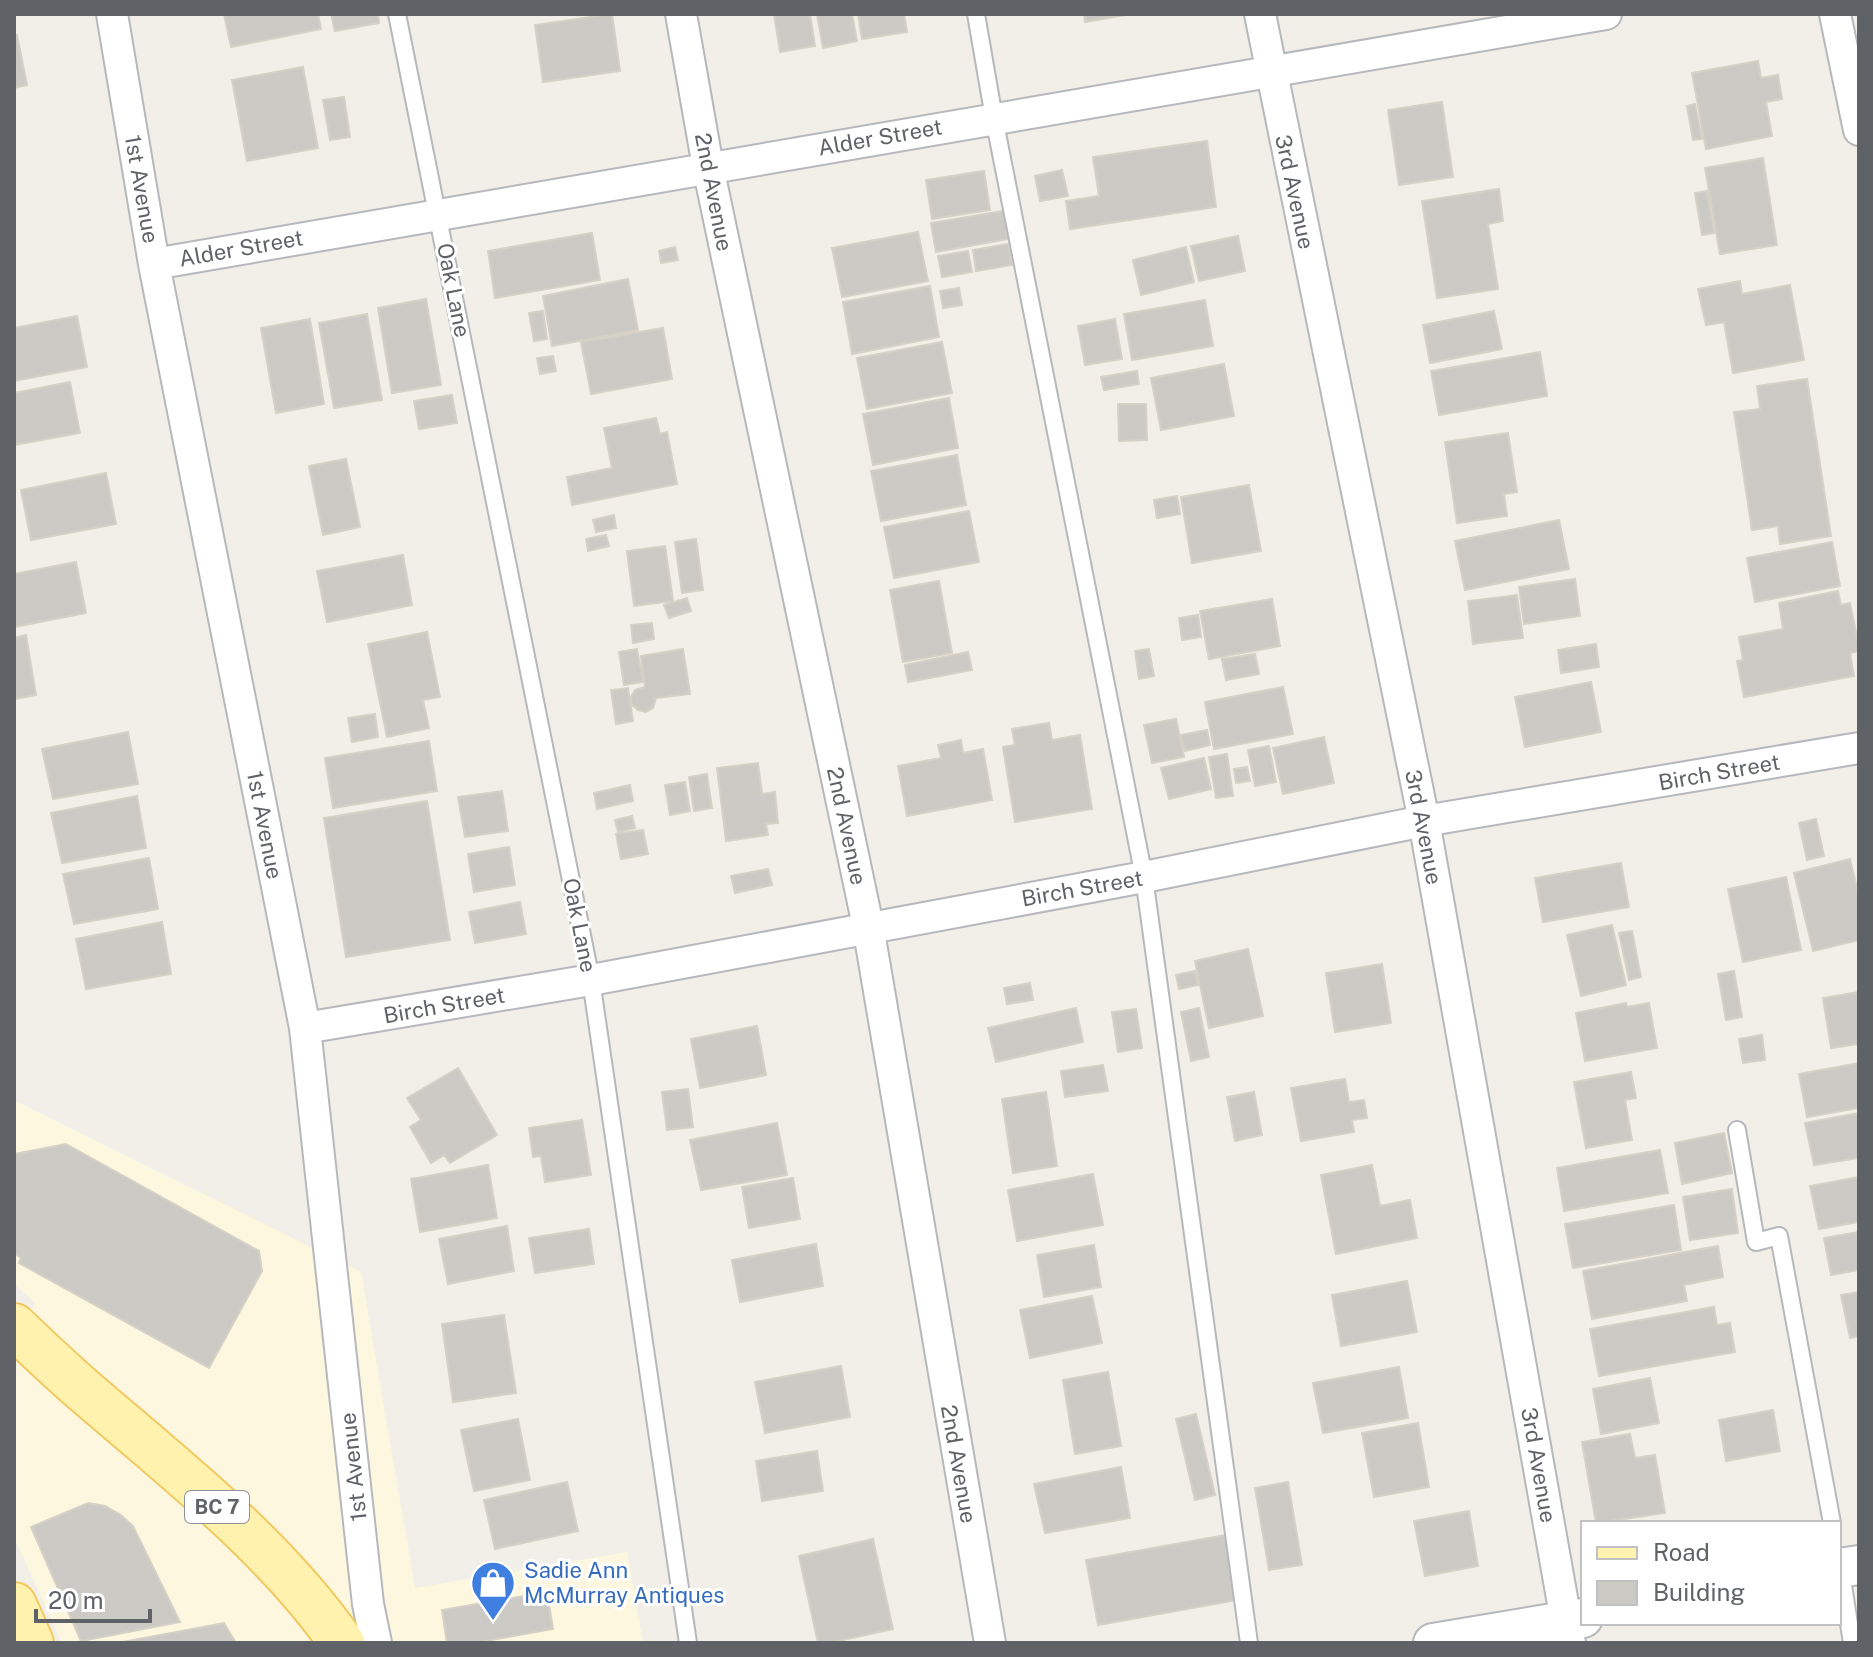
<svg xmlns="http://www.w3.org/2000/svg" width="1873" height="1657" font-family="'Public Sans',sans-serif">
<style>
.commercial{fill:#fef7e0}
.building{fill:#cccac5;stroke:#d6d1c6;stroke-width:2}
.lines{fill:none;stroke-linecap:round;stroke-linejoin:round}
.service-casing{stroke:#b5b8bc;stroke-width:20}
.minor-casing{stroke:#b5b8bc;stroke-width:34}
.tertiary-casing{stroke:#b5b8bc;stroke-width:42}
.primary-casing{stroke:#f2c960;stroke-width:48}
.service{stroke:#fff;stroke-width:16}
.minor{stroke:#fff;stroke-width:30}
.tertiary{stroke:#fff;stroke-width:38}
.primary{stroke:#fff2af;stroke-width:44}
.labels{text-anchor:middle;stroke-width:6;stroke-linejoin:round;paint-order:stroke}
.shield{fill:#fff;stroke:#8f9295;stroke-width:2}
.shield-label{font-size:20px;font-weight:bold;fill:#5f6368}
.street-label{font-size:22px;fill:#5f6368;stroke:#fff}
.shop-label{font-size:22px;fill:#366cbe;stroke:#fff;text-anchor:start}
</style>
<rect width="100%" height="100%" fill="#f1efe8"/>
<path class="commercial" d="M14 1100 361 1272 415 1588 627 1552 643 1643H62L14 1537V1332L36 1303 14 1284Z"/>
<path class="building" d="M224 14H318L321 29 231 47Z
M331 14H378L379 23 335 31Z
M612 14 620 71 543 82 535 25Z
M774 14H810L815 46 780 52Z
M817 14H852L857 41 823 48Z
M858 14H904L907 32 862 39Z
M1084 14H1131L1085 22Z
M14 35H17L27 85 14 88Z
M1758 61 1761 78 1778 75 1782 99 1766 102 1772 136 1706 149 1692 73Z
M303 67 318 148 247 161 232 80Z
M344 97 350 137 330 140 323 100Z
M1442 102 1453 177 1399 185 1388 110Z
M1695 104 1702 139 1693 140 1687 106Z
M1207 141 1216 207 1070 229 1066 201 1099 196 1093 157Z
M1763 158 1777 245 1720 254 1705 168Z
M1062 170 1068 196 1040 201 1035 176Z
M984 171 990 210 932 219 926 180Z
M1499 189 1503 221 1488 224 1498 289 1437 298 1422 201Z
M1707 191 1714 233 1702 235 1695 193Z
M1003 211 1008 239 936 252 931 223Z
M918 232 928 281 842 297 832 248Z
M592 233 600 280 495 298 488 251Z
M1238 236 1245 271 1199 281 1191 246Z
M1008 244 1012 265 976 271 973 250Z
M675 247 678 260 661 263 659 251Z
M1186 247 1194 282 1141 295 1133 260Z
M968 251 972 272 942 277 938 256Z
M628 279 638 330 552 346 543 296Z
M1740 281 1742 294 1790 285 1804 360 1733 373 1724 322 1706 325 1698 289Z
M930 286 939 337 852 354 843 302Z
M959 288 962 305 943 308 940 291Z
M426 299 441 385 392 393 378 308Z
M1205 300 1213 346 1132 360 1124 314Z
M543 311 547 339 534 341 529 313Z
M1494 311 1502 349 1430 363 1423 325Z
M367 314 382 400 334 408 319 323Z
M77 316 87 367 14 381V328Z
M310 319 324 404 276 413 261 328Z
M1115 319 1122 359 1085 365 1078 326Z
M663 328 672 379 591 394 581 342Z
M942 342 952 393 867 409 857 358Z
M1540 352 1547 396 1439 415 1431 371Z
M553 356 556 371 540 374 537 358Z
M1224 364 1234 416 1161 430 1151 378Z
M1137 371 1139 384 1104 390 1101 377Z
M1807 379 1831 536 1780 544 1778 526 1752 530 1734 412 1760 409 1757 386Z
M70 382 80 433 14 445V393Z
M452 395 457 423 419 429 414 401Z
M949 398 958 448 873 465 863 414Z
M1118 404H1146L1147 440 1119 441Z
M656 418 660 434 667 432 677 484 572 505 567 477 612 468 604 428Z
M1508 433 1517 492 1504 494 1507 516 1457 523 1445 442Z
M957 455 966 505 881 521 871 471Z
M346 459 360 527 323 535 309 466Z
M106 473 116 524 31 540 21 490Z
M1249 485 1261 551 1192 563 1181 497Z
M1177 496 1180 514 1157 518 1154 500Z
M969 511 979 562 894 578 884 527Z
M614 515 616 528 596 532 593 520Z
M1559 520 1569 569 1465 590 1455 541Z
M606 535 609 546 588 551 586 539Z
M696 539 703 590 682 593 675 542Z
M1832 542 1840 586 1755 602 1747 558Z
M665 546 673 601 634 606 627 551Z
M403 555 412 605 327 622 317 571Z
M76 562 86 613 14 627V574Z
M1575 579 1580 616 1524 624 1519 587Z
M939 581 952 653 903 662 890 590Z
M1838 591 1841 605 1850 603 1859 646V651L1850 653 1854 676 1744 697 1737 661 1743 660 1739 637 1783 629 1779 603Z
M1517 595 1523 638 1473 644 1468 601Z
M687 598 691 611 669 618 664 605Z
M1272 599 1280 646 1209 659 1200 611Z
M1198 615 1201 637 1182 640 1179 618Z
M652 623 654 639 633 643 631 625Z
M427 632 440 697 423 700 429 728 387 737 368 644Z
M26 635 36 695 14 699V638Z
M1596 644 1599 667 1561 673 1558 650Z
M637 649 643 682 624 685 619 652Z
M683 649 690 694 656 698 653 708 646 712 638 710 632 705 631 697 635 690 645 687 641 656Z
M1149 649 1154 676 1139 679 1135 651Z
M968 652 972 670 908 682 905 665Z
M1255 654 1259 674 1226 680 1222 659Z
M1591 682 1601 732 1525 747 1515 697Z
M1283 687 1293 734 1214 749 1205 702Z
M628 688 633 721 616 724 611 690Z
M375 714 378 737 352 742 348 718Z
M1176 719 1184 757 1152 763 1144 725Z
M1049 723 1052 740 1080 735 1092 809 1015 822 1003 747 1015 745 1012 729Z
M1207 730 1210 745 1185 751 1181 735Z
M128 732 138 784 53 799 42 749Z
M1324 737 1334 783 1283 794 1273 748Z
M961 740 963 753 983 749 992 800 907 816 898 766 941 758 938 745Z
M429 741 437 791 333 808 325 758Z
M1269 746 1276 782 1255 786 1248 750Z
M1227 754 1233 796 1216 798 1209 757Z
M1204 758 1211 789 1169 799 1161 768Z
M758 763 762 794 775 792 778 823 766 824 768 835 726 841 717 768Z
M1247 767 1250 781 1236 783 1234 769Z
M707 774 712 808 694 811 689 777Z
M685 782 690 811 670 815 665 785Z
M630 785 633 801 597 809 594 793Z
M502 791 508 831 465 837 458 797Z
M137 796 146 848 62 863 51 813Z
M427 801 450 940 346 957 324 818Z
M632 816 635 828 618 832 615 820Z
M1816 819 1824 856 1807 860 1799 823Z
M643 830 648 854 621 859 616 834Z
M509 847 515 885 474 892 468 854Z
M149 858 158 909 74 924 63 874Z
M1850 859 1859 896V940L1813 951 1794 873Z
M1621 863 1629 907 1543 922 1535 878Z
M768 869 772 885 735 893 731 876Z
M1786 877 1801 950 1743 962 1728 889Z
M520 902 526 934 475 943 469 912Z
M162 922 171 974 86 989 76 939Z
M1612 925 1626 985 1581 996 1567 935Z
M1632 931 1641 977 1629 980 1619 933Z
M1248 949 1263 1016 1209 1028 1195 961Z
M1382 964 1391 1023 1335 1032 1326 973Z
M1195 971 1198 985 1179 989 1176 975Z
M1734 971 1742 1017 1726 1020 1718 974Z
M1030 983 1033 1000 1007 1004 1004 988Z
M1859 992V1044L1831 1048 1823 998Z
M1626 1003 1627 1007 1649 1003 1657 1048 1585 1061 1576 1013Z
M1076 1008 1083 1042 996 1062 988 1028Z
M1199 1008 1209 1057 1191 1061 1181 1012Z
M1136 1009 1142 1048 1118 1052 1112 1012Z
M757 1026 766 1075 700 1088 691 1039Z
M1762 1035 1765 1060 1743 1063 1739 1039Z
M1859 1063V1108L1807 1117 1799 1074Z
M1103 1065 1108 1091 1065 1097 1061 1071Z
M458 1068 497 1135 450 1163 444 1155 431 1163 410 1127 421 1120 407 1098Z
M1631 1072 1636 1098 1625 1100 1632 1140 1586 1148 1574 1082Z
M1345 1079 1349 1102 1364 1100 1367 1118 1352 1120 1354 1132 1301 1141 1291 1088Z
M688 1089 693 1127 667 1130 662 1092Z
M1046 1092 1057 1166 1013 1173 1002 1099Z
M1254 1092 1262 1135 1235 1141 1227 1097Z
M1859 1113V1158L1814 1165 1805 1123Z
M582 1120 591 1175 545 1182 541 1156 533 1157 529 1128Z
M777 1123 787 1175 701 1190 690 1140Z
M1724 1133 1732 1173 1682 1184 1675 1143Z
M66 1144 259 1251 262 1271 209 1368 19 1263 21 1258 14 1253V1154Z
M1660 1150 1668 1193 1564 1211 1557 1168Z
M488 1165 497 1218 420 1232 411 1179Z
M1372 1165 1380 1206 1410 1200 1417 1238 1336 1254 1321 1175Z
M1093 1174 1103 1225 1017 1241 1008 1190Z
M1859 1177V1222L1819 1229 1810 1186Z
M793 1178 800 1219 749 1228 742 1187Z
M1732 1189 1738 1233 1690 1240 1683 1197Z
M1674 1205 1681 1250 1573 1268 1565 1224Z
M507 1226 514 1271 448 1284 439 1239Z
M589 1229 594 1264 535 1273 529 1238Z
M1859 1232V1270L1831 1275 1824 1238Z
M816 1244 823 1286 740 1302 732 1260Z
M1094 1245 1101 1287 1044 1297 1037 1255Z
M1718 1246 1723 1277 1684 1285 1687 1301 1592 1319 1583 1271Z
M1407 1281 1417 1332 1341 1346 1332 1295Z
M1859 1292V1336L1850 1338 1841 1295Z
M1092 1296 1102 1343 1030 1358 1020 1310Z
M1714 1307 1717 1325 1730 1323 1735 1352 1599 1376 1590 1329Z
M504 1315 516 1393 453 1402 442 1324Z
M841 1366 850 1417 765 1433 755 1382Z
M1399 1367 1408 1418 1323 1433 1313 1383Z
M1108 1372 1121 1446 1075 1454 1063 1380Z
M1650 1378 1659 1423 1601 1434 1593 1389Z
M1773 1410 1780 1451 1726 1461 1719 1420Z
M1196 1414 1215 1495 1195 1500 1176 1419Z
M518 1419 530 1480 474 1491 461 1430Z
M1418 1423 1429 1487 1374 1497 1362 1433Z
M1630 1434 1635 1458 1655 1455 1665 1513 1596 1523 1582 1442Z
M817 1451 823 1491 762 1501 756 1461Z
M1121 1467 1130 1518 1045 1533 1034 1484Z
M567 1482 578 1531 495 1549 484 1500Z
M1288 1482 1302 1565 1269 1570 1255 1488Z
M88 1503 105 1506 121 1515 133 1526 180 1622 81 1641 31 1527Z
M1469 1511 1478 1566 1425 1576 1414 1521Z
M1226 1535 1237 1600 1098 1625 1086 1560Z
M873 1539 893 1629 829 1643H818L799 1556Z
M547 1592 553 1629 474 1643H447L442 1610Z
M224 1623 236 1643H117Z"/>
<g class="lines">
<g class="service-casing">
<path id="service" d="M397 14 591 980 688 1643
M976 14 994 118 1144 877 1249 1643
M1737 1130 1756 1242 1779 1236 1832 1523
M1840 1566 1852 1643"/>
</g>
<g class="minor-casing">
<path id="minor" d="M112 14 154 264 305 1028 368 1604 376 1643
M681 14 708 167 868 926 990 1643
M1260 14 1424 821 1570 1643
M1835 14 1859 130
M154 264 1606 14
M305 1028 591 980 1144 877 1424 821 1859 748"/>
</g>
<g class="tertiary-casing">
<path id="tertiary" d="M1839 1568 1859 1565
M1433 1643 1583 1618"/>
</g>
<g class="primary-casing">
<path id="primary" d="M14 1326C36 1347 58 1368 81 1388 172 1467 272 1543 342 1643
M14 1605 31 1643"/>
</g>
<use href="#service" class="service"/>
<use href="#minor" class="minor"/>
<use href="#tertiary" class="tertiary"/>
<use href="#primary" class="primary"/>
</g>
<defs>
<g id="shop-pin" transform="scale(2.3)"><path d="M0 17L-7.5 6A9.5 9.5 0 1 1 7.5 6Z" fill="#3f7fe0" stroke="#fff"/><path d="M-5-2.5h2.3a2.7 3.5 0 0 1 5.4 0H5L5.5 6h-11ZM-1.5-2.5h3a1.5 2.3 0 0 0-3 0Z" fill="#fff"/></g>
</defs>
<g fill-rule="evenodd">
<use href="#shop-pin" x="493" y="1583"/>
</g>
<g class="labels">
<rect class="shield" x="185" y="1491" width="64" height="32" rx="6"/>
<g class="shield-label">
<text x="217" y="1514">BC 7</text>
</g>
<g class="street-label">
<text transform="translate(880 137) rotate(-10)" y="8">Alder Street</text>
<text transform="translate(142 189) rotate(80)" y="8">1st Avenue</text>
<text transform="translate(714 192) rotate(79)" y="8">2nd Avenue</text>
<text transform="translate(1295 192) rotate(78)" y="8">3rd Avenue</text>
<text transform="translate(241 248) rotate(-10)" y="8">Alder Street</text>
<text transform="translate(454 290) rotate(79)" y="8">Oak Lane</text>
<text transform="translate(1719 772) rotate(-10)" y="8">Birch Street</text>
<text transform="translate(265 825) rotate(79)" y="8">1st Avenue</text>
<text transform="translate(847 826) rotate(78)" y="8">2nd Avenue</text>
<text transform="translate(1424 827) rotate(79)" y="8">3rd Avenue</text>
<text transform="translate(1082 888) rotate(-10)" y="8">Birch Street</text>
<text transform="translate(580 925) rotate(79)" y="8">Oak Lane</text>
<text transform="translate(444 1005) rotate(-10)" y="8">Birch Street</text>
<text transform="translate(959 1464) rotate(80)" y="8">2nd Avenue</text>
<text transform="translate(1539 1465) rotate(80)" y="8">3rd Avenue</text>
<text transform="translate(353 1467) rotate(-96)" y="8">1st Avenue</text>
</g>
<g class="shop-label">
<text x="524" y="1578">Sadie Ann<tspan x="524" dy="25">McMurray Antiques</tspan></text>
</g>
</g>
<rect width="1873" height="1657" fill="none" stroke="#5f6368" stroke-width="32"/>
<rect x="1581" y="1521" width="260" height="104" fill="#ffffff" stroke="#bfc1c3" stroke-width="2"/>
<rect x="1597" y="1547" width="40" height="12" fill="#fff2af" stroke="#bfc1c3" stroke-width="2"/>
<text x="1653" y="1561" font-size="24" fill="#5f6368">Road</text>
<rect x="1597" y="1581" width="40" height="24" fill="#cccac5" stroke="#bfc1c3" stroke-width="2"/>
<text x="1653" y="1601" font-size="24" fill="#5f6368">Building</text>
<path d="M36 1609v12h114v-12" fill="none" stroke="#5f6368" stroke-width="4"/>
<text x="48" y="1609" font-size="24" fill="#5f6368" stroke="#ffffff" stroke-width="6" paint-order="stroke">20 m</text>
</svg>
